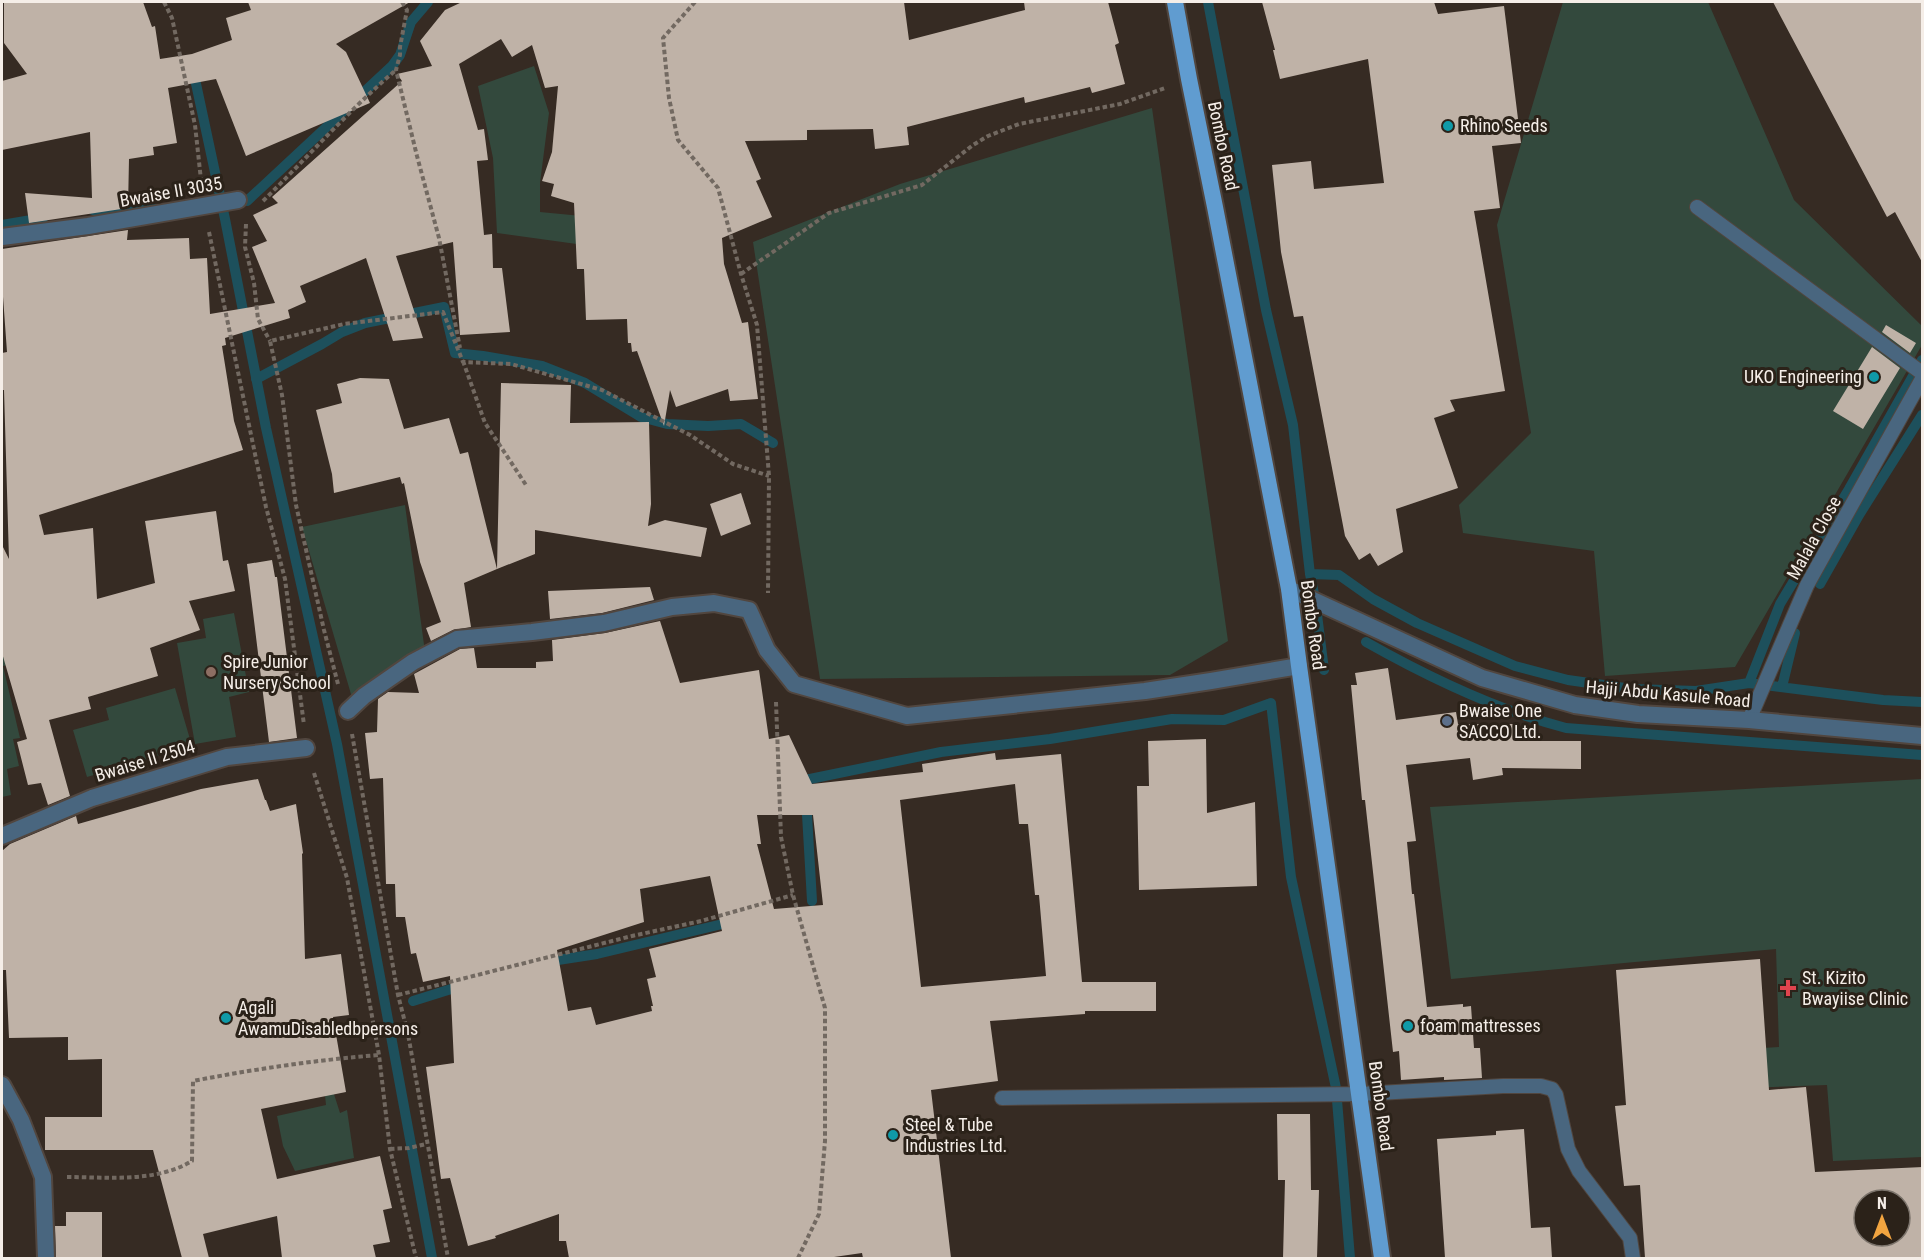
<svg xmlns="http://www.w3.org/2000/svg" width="1924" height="1260" font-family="'Roboto Condensed',sans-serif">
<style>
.green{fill:#33493d}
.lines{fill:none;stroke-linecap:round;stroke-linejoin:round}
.stream{stroke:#1d505c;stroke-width:10}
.building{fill:#bfb2a7;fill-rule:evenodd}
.service-casing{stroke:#51463f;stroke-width:16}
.minor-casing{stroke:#51463f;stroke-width:20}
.primary-casing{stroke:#51463f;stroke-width:20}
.path{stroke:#726961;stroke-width:4;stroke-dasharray:4.5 3;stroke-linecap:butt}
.service{stroke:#49667f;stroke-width:14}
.minor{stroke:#49667f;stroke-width:16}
.primary{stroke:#609cd0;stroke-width:16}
.culture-dot{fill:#0f9aa8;stroke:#2b2219;stroke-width:2}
.education-dot{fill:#8d6e63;stroke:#2b2219;stroke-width:2}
.service-dot{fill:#5c6f8a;stroke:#2b2219;stroke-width:2}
.health-dot{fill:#e0444e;stroke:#2b2219;stroke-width:2}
.labels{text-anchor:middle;stroke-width:6;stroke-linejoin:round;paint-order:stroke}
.poi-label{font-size:18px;fill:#f5eee8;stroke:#2b2219;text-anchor:start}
.street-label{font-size:18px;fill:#f5eee8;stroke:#2b2219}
</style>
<rect width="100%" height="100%" fill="#362b23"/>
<path class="green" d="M1563 2H1708L1794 200 1922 326V345L1735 667 1605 676 1594 551 1463 533 1459 505 1531 433 1497 225Z
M534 66 549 113 540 183V212L592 217 591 246 497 233 493 158 478 86Z
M1152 108 1228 641 1170 675 820 679 753 242 900 184Z
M405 505 425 652 353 701 302 527Z
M234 613 249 692 229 697 236 737 195 744 177 643 206 638 203 619Z
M35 636 39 658 3 666 20 738 13 739 19 766 7 769 11 795 2 797V641Z
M175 688 192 746 87 777 73 730 109 720 106 708Z
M1922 779V1157L1833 1161 1827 1085 1713 1089 1714 1051 1779 1047 1776 949 1451 979 1430 807Z
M333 1091 340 1113 347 1110 354 1158 295 1171 283 1146 277 1116 326 1105 325 1095Z"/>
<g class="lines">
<path class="stream" d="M1208 2 1266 310 1293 425 1310 574 1315 599 1324 670
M195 79 225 219 266 428 337 744 432 1258
M247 201 392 66 400 55 411 22 428 2
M93 210C114 212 134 208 155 209
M2 225 43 218
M256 379 322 344 342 332 365 323 444 307 455 353 483 356 542 366 585 383 641 417 667 424 708 426 741 424 773 443
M1310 574 1339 575 1373 599 1417 623 1515 666 1568 680 1632 689 1696 691 1749 683 1883 700 1922 702
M1820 584 1859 515 1922 415
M1366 642C1428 677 1496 710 1566 728L1922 755
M1749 683 1780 604 1849 489 1922 360
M1782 687 1795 633
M812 901 805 780 941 752 1050 739 1172 719 1224 720 1271 703 1291 877 1336 1088 1350 1258
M545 962 597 954 735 921
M413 1001 464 985"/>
</g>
<path class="building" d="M4 2H143L152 27 155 26 160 59 192 54 232 40 226 18 251 10 248 2H410L336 44 346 52 370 103 246 156 216 79 168 88 177 143 153 147 154 155 129 159 128 208 29 223 25 193 92 198 90 132 2 150V81L27 74 4 43Z
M462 2H904L909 40 1025 10 1024 2H1108L1119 43 1115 45 1125 84 1092 93 1090 87 1025 103 1024 97 907 127 909 145 875 149 873 129 807 130V140L745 141 761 179 756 181 772 217 722 238 724 264 742 323 748 322 758 399 730 401 728 389 676 407 670 390 664 426 637 351 632 352 631 343H628L627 319 586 320 584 269H577L574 203 551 196 554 184 542 181 552 152 558 86 545 88 532 45 512 57 501 39 459 64 478 130 484 129 488 160 477 161 484 235 492 234 493 268H502L510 332 460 335 453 242 396 256 423 338 393 341 366 258 300 286 306 302 288 310 290 318 225 338 226 345 222 346 234 421 243 450 39 515 44 535 93 528 97 599 155 583 145 521 216 511 223 561 228 560 235 591 189 601 200 630 150 648 158 676 88 697 91 709 49 720 70 796 48 805 41 783 28 785 17 742 27 739 2 653V545L9 559 4 390H2V353L7 352 2 283V249L128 230 127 240 189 238 190 259 207 258 210 314 275 303 252 247 267 241 253 215 278 203 272 197 402 81 397 74 432 66 420 41 445 10Z
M1262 2H1434L1438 14 1504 6 1521 143 1492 146 1500 208 1474 211 1505 391 1450 400 1455 411 1434 418 1458 488 1396 509 1403 552 1378 566 1370 553 1359 560 1345 536 1303 316 1294 317 1281 252 1272 165 1311 161 1314 189 1384 183 1368 59 1280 79 1273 50H1275Z
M1773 2H1923V264L1895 212 1887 217Z
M1886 325 1916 343 1910 353 1882 332Z
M1872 347 1900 368 1863 429 1833 411Z
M360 378 389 379 404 429 449 418 460 454 468 452 497 569 464 583 471 627 453 630 431 641 426 628 441 622 420 562 404 483 402 484 400 477 334 493 332 474 316 410 342 403 337 384Z
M501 383 571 385 570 423 649 422 651 504 648 526 665 520 707 528 701 557 535 530V554L497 569Z
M741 493 751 524 721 536 710 504Z
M272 560 275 577H277L297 738 269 742 247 564Z
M650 587 654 600 602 613 550 619 548 591Z
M660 621 680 683 759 670 769 739 789 735 812 784 923 772 922 764 995 753 996 760 1061 754 1082 982H1156V1011H1085V1014L990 1021 998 1081 931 1090 951 1258H863L862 1253 827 1258H569L566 1241H559V1214L495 1236 496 1238 468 1246 450 1178 441 1179 426 1067 454 1063 450 976 423 982 416 953 411 954 405 917H396L395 884H386L383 778 370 779 365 733 377 732 378 699 388 692 419 693 414 674 460 649 474 648 477 668H536V662L553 661 552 640 605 633ZM1015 784 1019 824H1028L1035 895H1039L1046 976 921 987 900 800ZM757 815H813L823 905 774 909 757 844H761ZM710 876 722 931 649 949 656 977 647 979 653 1006H651L652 1011 596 1025 591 1007 568 1011 557 950 644 922 640 889Z
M1388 668 1396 720 1456 712 1458 724H1515V741H1581V769L1502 768 1503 775 1473 780 1470 758 1406 765 1416 841 1407 842 1412 894H1414L1427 1007 1463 1004V1007L1471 1006 1474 1048H1480L1482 1078 1444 1080V1077L1401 1080 1399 1051 1393 1052 1365 800H1362L1351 685H1357L1355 673Z
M1206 739 1207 813 1255 802 1257 886 1139 890 1137 786H1149L1148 741Z
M258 779 265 800H266L270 811 296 804 303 853 302 854 305 959 341 954 349 1015 333 1017 346 1092 261 1109 277 1179 380 1156 392 1208 383 1210 390 1242 373 1245 376 1258H282L277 1216 203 1234 209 1258H182L153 1150H45V1117H102V1059L68 1060V1037L9 1038 6 970H2V851L10 844 76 816 78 824 201 789Z
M1760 959 1769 1090 1806 1087 1815 1172 1923 1167V1258H1645L1640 1185 1624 1186 1615 1106 1626 1105 1616 970ZM1864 1200H1900V1236H1864Z
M1277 1114H1310L1311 1190H1319L1317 1258H1283L1285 1180H1278Z
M1524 1129 1531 1228 1550 1227 1552 1258H1445L1437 1139 1496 1135V1131Z
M66 1212H102V1258H56L55 1226H66Z"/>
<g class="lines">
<g class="service-casing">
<path id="service" d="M1697 207 1922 373
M1749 720 1807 585 1922 379
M1002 1098 1360 1094 1503 1086H1541L1552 1089 1556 1095 1568 1149 1579 1171 1630 1238 1633 1258"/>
</g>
<g class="minor-casing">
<path id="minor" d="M2 237 88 226 238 200
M1289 589 1482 678 1575 705 1638 714 1749 720 1922 736
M348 711 364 696 413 662 457 639 532 632 604 623 672 607 714 603 749 610 767 650 794 684 907 716 1145 691 1211 681 1299 666
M2 836 92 798 227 757 306 748
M2 1085 21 1120 43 1177 46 1258"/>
</g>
<g class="primary-casing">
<path id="primary" d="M1175 2 1189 79 1215 207 1289 589 1299 666 1382 1258"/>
</g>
<path class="path" d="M164 2 172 18 195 125 201 180
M402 2 407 10 400 47V55L396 70 417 156 439 238 460 348
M695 2 663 38 669 98 678 140 718 188 741 274 757 325 769 476 768 593
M263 201C308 157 349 110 396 70
M246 224 245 247 254 283 258 319 270 341
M209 232 266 507 285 579 304 725
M741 274 829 213 922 185 973 145 988 136 1019 124 1120 104 1165 88
M463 361 485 423 526 485
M338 684 324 630 296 505 282 395 270 341 344 324 443 312 463 362 511 364 602 390 690 435 733 464 769 476
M776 702 781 837 793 895 825 1008V1141L819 1214 798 1258
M352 734 398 995 408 1034 448 1258
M314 773 347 878 379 1055 390 1149 416 1258
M398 995 632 936 701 921 793 895
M390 1149 409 1148 426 1144
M67 1177C108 1177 155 1183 192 1161L193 1081C255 1069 316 1060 379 1055"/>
<use href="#service" class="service"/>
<use href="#minor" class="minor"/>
<use href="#primary" class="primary"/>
</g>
<g class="culture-dot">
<circle cx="1448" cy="126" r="6"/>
<circle cx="1874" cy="377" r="6"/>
<circle cx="226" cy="1018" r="6"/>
<circle cx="1408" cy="1026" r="6"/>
<circle cx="893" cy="1135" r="6"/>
</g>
<circle class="education-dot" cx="211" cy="672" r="6"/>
<circle class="service-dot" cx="1447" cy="721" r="6"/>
<path class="health-dot" d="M1785 979h6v6h6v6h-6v6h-6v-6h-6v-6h6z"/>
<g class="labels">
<g class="poi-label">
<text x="1460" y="132">Rhino Seeds</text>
<text x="1862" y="383" text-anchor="end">UKO Engineering</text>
<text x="223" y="668">Spire Junior<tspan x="223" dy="21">Nursery School</tspan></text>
<text x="1459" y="717">Bwaise One<tspan x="1459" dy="21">SACCO Ltd.</tspan></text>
<text x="1802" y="984">St. Kizito<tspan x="1802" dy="21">Bwayiise Clinic</tspan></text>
<text x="238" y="1014">Agali<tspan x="238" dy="21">AwamuDisabledbpersons</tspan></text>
<text x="1420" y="1032">foam mattresses</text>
<text x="905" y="1131">Steel &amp; Tube<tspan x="905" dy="21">Industries Ltd.</tspan></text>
</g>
<g class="street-label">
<text transform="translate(1223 146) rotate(78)" y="6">Bombo Road</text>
<text transform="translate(171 192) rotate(-10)" y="6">Bwaise II 3035</text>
<text transform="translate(1814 538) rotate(-61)" y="6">Malala Close</text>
<text transform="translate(1313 625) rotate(82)" y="6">Bombo Road</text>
<text transform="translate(1668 694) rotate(5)" y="6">Hajji Abdu Kasule Road</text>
<text transform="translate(145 761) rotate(-17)" y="6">Bwaise II 2504</text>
<text transform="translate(1381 1106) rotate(82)" y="6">Bombo Road</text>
</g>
</g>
<rect width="1924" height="1260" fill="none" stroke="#f5eee8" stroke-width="6"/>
<g transform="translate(1882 1218)"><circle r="28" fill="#2b2219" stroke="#7c746c" stroke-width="1.5"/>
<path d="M0-4.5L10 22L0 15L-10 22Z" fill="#f2a540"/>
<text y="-9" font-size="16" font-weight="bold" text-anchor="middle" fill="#f5eee8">N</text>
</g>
</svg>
